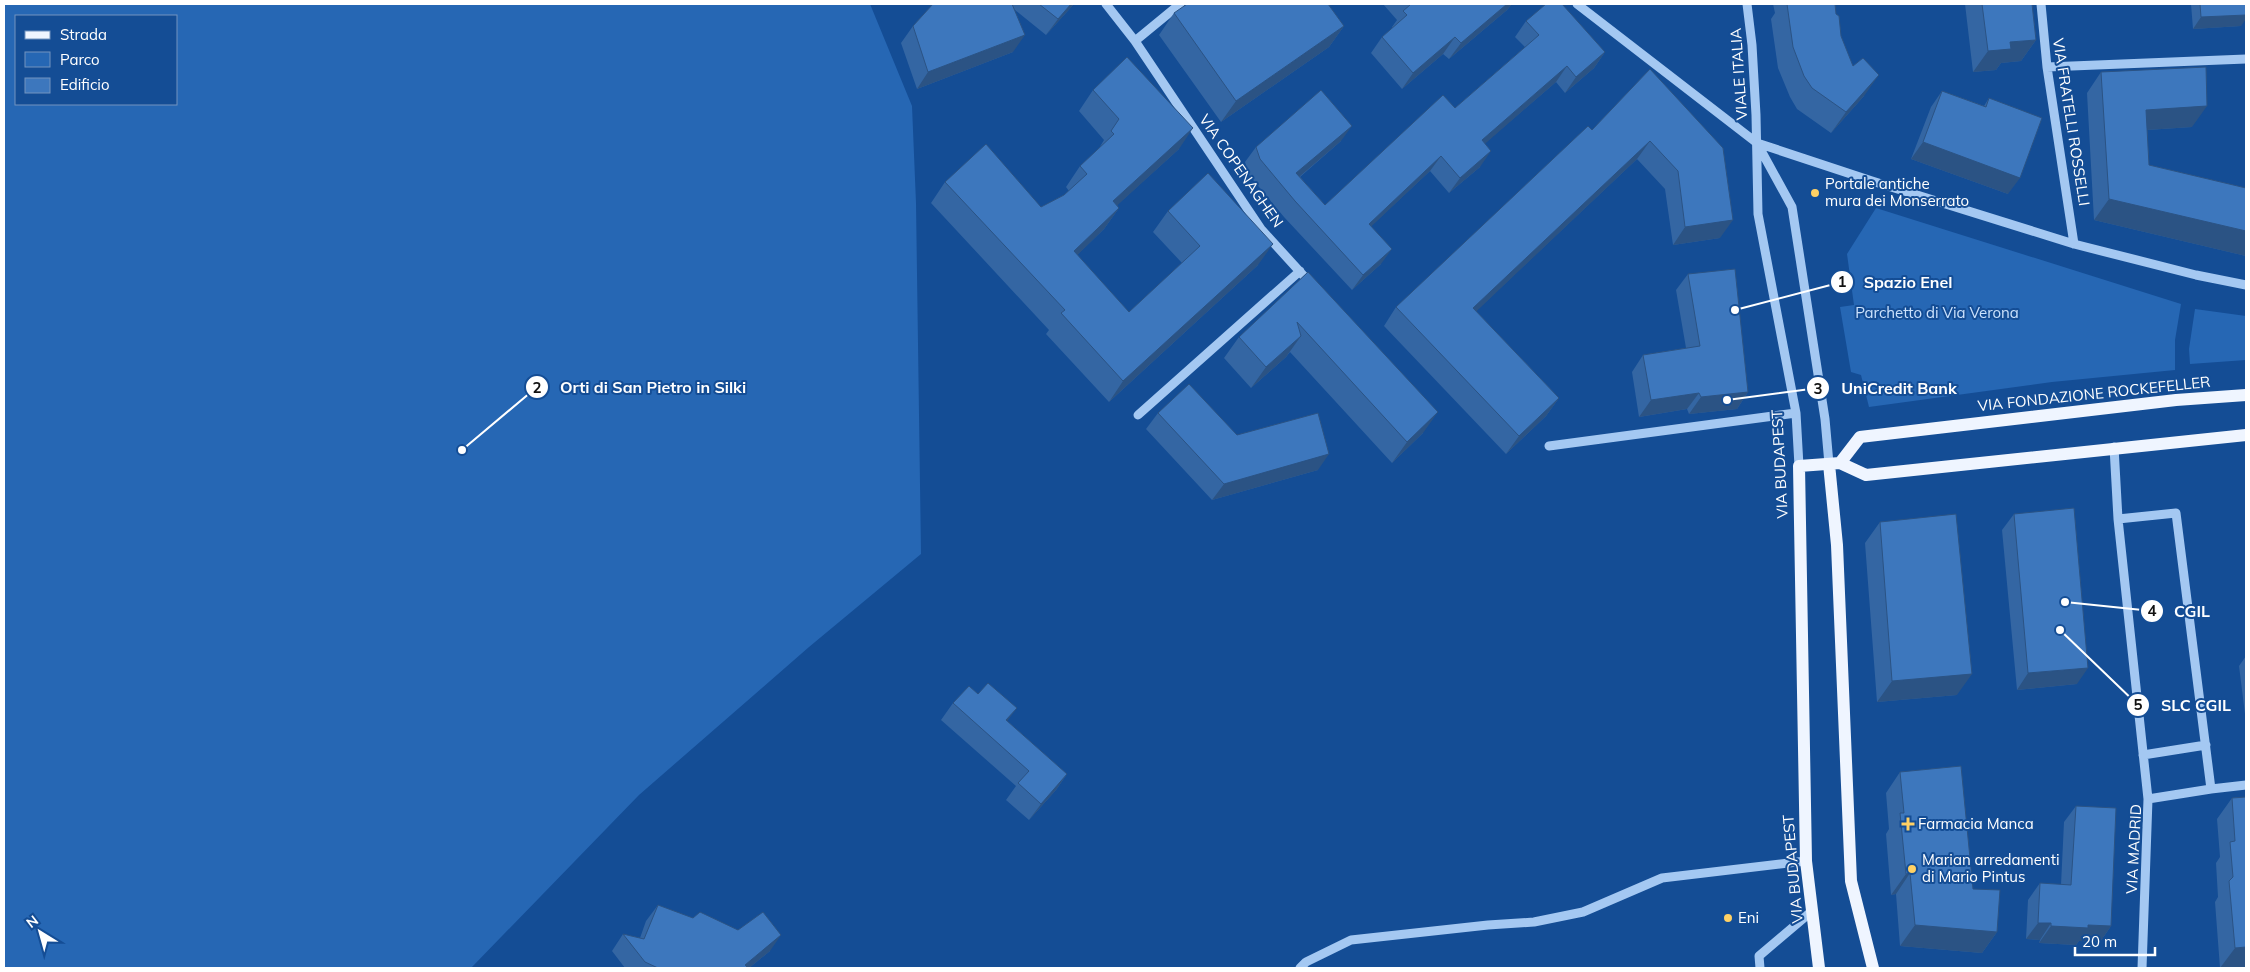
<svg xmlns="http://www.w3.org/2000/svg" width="2250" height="972" font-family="Mulish,sans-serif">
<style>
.green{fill:#2667b4;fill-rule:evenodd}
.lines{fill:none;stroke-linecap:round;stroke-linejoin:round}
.minor{stroke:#a4c8f2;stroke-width:9}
.major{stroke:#eff5ff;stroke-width:12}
.wall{fill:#3466a3}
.shaded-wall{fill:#2b5384}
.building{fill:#3d77bd;stroke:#2b5384}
.poi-dot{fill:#ffd165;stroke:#144d95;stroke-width:2}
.labels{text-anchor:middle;stroke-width:4;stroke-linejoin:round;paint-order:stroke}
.street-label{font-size:15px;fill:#fff;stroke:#144d95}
.poi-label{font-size:15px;fill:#fff;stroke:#144d95;text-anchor:start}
.park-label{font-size:15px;fill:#cbe2fd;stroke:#144d95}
.leader{fill:none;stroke:#fff;stroke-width:2}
.callout-dot{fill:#fff;stroke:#144d95;stroke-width:2}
.mark-label{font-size:15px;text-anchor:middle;font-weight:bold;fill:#111}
.callout-label{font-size:16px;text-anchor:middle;font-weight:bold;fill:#fff;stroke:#144d95;stroke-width:4;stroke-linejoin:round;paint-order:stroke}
</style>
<rect width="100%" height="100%" fill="#144d95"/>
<path class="green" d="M4 4H870L912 106 916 203 921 554 809 647 639 795 471 968H4ZM176 16V104H16V16Z
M1876 208 2181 304 2175 340V370L2052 382 1869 407 1861 375 1851 372 1840 307 1854 305 1847 254Z
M2195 309 2246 316V360L2190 364 2189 349Z"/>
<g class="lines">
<path class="minor" d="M1106 4 1135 41 1261 229 1312 285
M1577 4 1757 143 1872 181 2074 244 2196 275 2246 285
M1747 4 1752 45 1756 115 1758 214 1796 413 1799 466
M2041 4 2047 67 2074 244
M1135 41 1180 4
M2047 67 2246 59
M1758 145 1792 207 1825 419 1829 464
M1138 415 1300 271
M1549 446 1796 413
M2114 447 2118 519 2148 799 2142 968
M2118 519 2176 513 2211 789
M2143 755 2206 745
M2148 799 2211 789 2246 785
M1300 968 1306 962 1351 940 1488 925 1534 922 1583 912 1662 878 1806 861
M1760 968 1759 956 1812 911"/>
<path class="major" d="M1840 463 1860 437 2176 400 2246 395
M1829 464 1837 545 1851 881 1873 968
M1819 968 1806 861 1799 466 1840 463 1866 475 2246 435"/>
</g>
<path class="wall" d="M933 4H1074L1046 35 1015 10 1013 52 917 89 901 43 913 26Z
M1383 4H1512L1507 10 1449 59 1443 54 1402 89 1371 53 1382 37 1392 28V27L1397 20Z
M1773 4H1835L1836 14 1841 36 1864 96 1831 133 1797 109 1790 97 1778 68 1771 19 1775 13Z
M1965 4H2032L2036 40 2021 61 2001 63 1996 70 1973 72Z
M2191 4H2246L2241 26 2193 29Z
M1174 13 1344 26 1329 47 1221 122 1159 35Z
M1526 21 1605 52 1594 68 1565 93 1556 82 1485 143 1480 167 1449 193 1430 171 1371 226 1381 264 1352 290 1284 217 1249 175 1245 162 1256 147 1341 141 1300 177 1325 205 1455 108 1525 47 1515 37Z
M1650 69 1720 238 1673 245 1665 189 1637 159 1476 311 1559 398 1546 416 1506 454 1384 326 1396 307 1592 130Z
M2101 72 2192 127 2147 130 2149 165 2246 188V256L2094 220 2087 93Z
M1093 90 1179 149 1117 205 1119 208 1104 229 1077 255 1129 312 1182 263 1153 232 1168 211 1258 265 1109 402 1046 334 1049 330 931 203 945 182 1041 207 1064 195 1069 191 1066 187 1080 166 1098 150 1104 140 1079 111Z
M1942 91 1984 106 1989 98 2008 194 1911 159 1931 107Z
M1308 272 1423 433 1392 463 1290 352 1286 357 1251 388 1224 358 1239 337Z
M1688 274 1748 392 1737 409 1689 414 1687 409 1639 417 1632 372 1643 355 1686 348 1676 290Z
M1158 413 1237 435 1318 470 1212 500 1146 429Z
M2246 487V503L2245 489Z
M2014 514 2077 684 2017 690 2002 530Z
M1880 522 1957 695 1877 702 1865 543Z
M2246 656V713L2245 714 2239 666Z
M953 703 1007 721 1067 774 1056 790 1029 820 1006 800 1016 786 941 720Z
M1900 772 1973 889 1997 932 1982 953 1900 946 1896 894 1891 895 1886 834 1889 829 1886 793Z
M2246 797V967L2220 968 2215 902 2218 897 2216 863 2220 857 2217 819 2232 798Z
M2076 806 2111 926 2100 942 2079 941 2076 945 2039 943 2040 940 2026 939 2028 900 2040 883 2061 885 2064 822Z
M658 905 770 951 749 968H625L612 951 623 934 640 938 646 921Z"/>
<path class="shaded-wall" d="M1071 4H1074L1046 35 1058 19Z
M1507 4H1512L1507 10 1449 59 1461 43Z
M2246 15V19L2241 26 2193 29 2201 17Z
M1344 26 1329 47 1221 122 1236 101Z
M1025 35 1013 52 917 89 928 72Z
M1455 37 1443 54 1402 89 1413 73Z
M2036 40 2021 61 2001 63 1996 70 1973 72 1988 51 2010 42Z
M1605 52 1594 68 1565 93 1576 77Z
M1567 66 1556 82 1471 156 1482 140Z
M1879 75 1864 96 1831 133 1846 112Z
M2207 106 2192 127 2131 131 2146 110Z
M1352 126 1341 141 1285 189 1296 173Z
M1193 128 1179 149 1099 222 1113 201Z
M1650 141 1637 159 1461 326 1473 308Z
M1923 142 2020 178 2008 194 1911 159Z
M1491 151 1480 167 1449 193 1460 178Z
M1441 156 1430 171 1358 239 1369 224Z
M2109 199 2246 231V256L2094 220Z
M1119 208 1104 229 1059 273 1074 251Z
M1733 220 1720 238 1673 245 1685 227Z
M1273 244 1258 265 1109 402 1123 381Z
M1392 249 1381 264 1352 290 1363 275Z
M1301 336 1286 357 1251 388 1266 367Z
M1748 392 1737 409 1689 414 1701 397Z
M1699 393 1687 409 1639 417 1651 400Z
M1559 398 1546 416 1506 454 1519 436Z
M1438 412 1423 433 1392 463 1407 442Z
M1329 454 1318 470 1212 500 1224 484Z
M2088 668 2077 684 2017 690 2028 673Z
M1972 674 1957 695 1877 702 1892 681Z
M1017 708 1005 724 1006 720Z
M1067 774 1056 790 1029 820 1041 804Z
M1910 873 1896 894 1891 895 1906 874Z
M2038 923H2051L2040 940 2026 939Z
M1915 925 1997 932 1982 953 1900 946Z
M2088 925 2111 926 2100 942 2079 941 2076 945 2039 943 2051 926Z
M781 935 770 951 749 968H742L745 965Z
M2246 947V967L2220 968 2235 948Z"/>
<path class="building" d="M933 4H1012L1025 35 928 72 913 26Z
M1039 4H1071L1058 19Z
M1187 4H1328L1344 26 1236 101 1174 13Z
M1409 4H1507L1461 43 1455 37 1413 73 1382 37 1407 15 1403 11 1410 5Z
M1546 4H1562L1605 52 1576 77 1567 66 1482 140 1491 151 1460 178 1441 156 1369 224 1392 249 1363 275 1295 201 1260 159 1256 147 1321 90 1352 126 1296 173 1325 205 1443 95 1455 108 1539 35 1526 21Z
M1787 4H1835L1836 14 1839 16 1841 36 1853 66 1863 58 1879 75 1846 112 1812 88 1804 76 1793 47Z
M1982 4H2032L2036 40 2010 42 2011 49 1988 51Z
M2200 4H2246V15L2201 17Z
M1127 57 1193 128 1113 201 1119 208 1074 251 1129 312 1200 246 1168 211 1208 173 1273 244 1123 381 1061 313 1065 310 945 182 986 144 1041 207 1064 195 1087 174 1080 166 1114 134 1111 131 1119 119 1093 90Z
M2206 67 2207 106 2146 110 2149 165 2246 188V231L2109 199 2101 72Z
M1650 69 1723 148 1733 220 1685 227 1678 171 1650 141 1473 308 1559 398 1519 436 1396 307 1588 126 1592 130Z
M1942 91 1986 107 1989 98 2042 118 2020 178 1923 142Z
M1735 269 1748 392 1701 397 1699 393 1651 400 1643 355 1700 346 1688 274Z
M1308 272 1438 412 1407 442 1297 322 1301 336 1266 367 1239 337Z
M1189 384 1237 435 1318 413 1329 454 1224 484 1158 413Z
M2074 508 2088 668 2028 673 2014 514Z
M1956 514 1972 674 1892 681 1880 522Z
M988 683 1017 708 1006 720 1067 774 1041 804 1018 783 1029 771 953 703 969 686 978 694Z
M1961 766 1973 889 2000 890 1997 932 1915 925 1910 873 1906 874 1900 813H1904L1900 772Z
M2246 797V947L2235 948 2229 881 2233 877 2230 842 2235 841 2232 798Z
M2076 806 2116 808 2111 926 2088 925V928L2051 926V923H2038L2040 883 2071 885Z
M658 905 693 918 700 912 738 930 763 912 781 935 745 965 748 968H658L645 962 623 934 644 939Z"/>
<g class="poi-dot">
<circle cx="1815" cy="193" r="5"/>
<path d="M1905.5 816.5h5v5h5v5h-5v5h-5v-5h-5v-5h5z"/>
<circle cx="1912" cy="869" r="5"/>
<circle cx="1728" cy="918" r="5"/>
</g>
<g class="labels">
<g class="street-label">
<text transform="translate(1739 74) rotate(-94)" y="5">VIALE ITALIA</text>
<text transform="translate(2071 122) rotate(81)" y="5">VIA FRATELLI ROSSELLI</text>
<text transform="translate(1241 171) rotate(55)" y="5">VIA COPENAGHEN</text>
<text transform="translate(2094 394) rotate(-6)" y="5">VIA FONDAZIONE ROCKEFELLER</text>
<text transform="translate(1780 464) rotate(-93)" y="5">VIA BUDAPEST</text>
<text transform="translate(2134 849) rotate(-87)" y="5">VIA MADRID</text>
<text transform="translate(1793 869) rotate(-95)" y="5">VIA BUDAPEST</text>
</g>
<g class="poi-label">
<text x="1825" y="189">Portale antiche<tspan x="1825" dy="17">mura dei Monserrato</tspan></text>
<text x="1918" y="829">Farmacia Manca</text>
<text x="1922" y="865">Marian arredamenti<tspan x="1922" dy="17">di Mario Pintus</tspan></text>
<text x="1738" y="923">Eni</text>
</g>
<g class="park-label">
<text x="1937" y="318">Parchetto di Via Verona</text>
</g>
</g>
<path class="leader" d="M1735 310L1842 282M462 450L537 387M1727 400L1818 388M2065 602L2152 611M2060 630L2138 705"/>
<g class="callout-dot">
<circle cx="1735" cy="310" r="5"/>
<circle cx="462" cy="450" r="5"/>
<circle cx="1727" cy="400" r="5"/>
<circle cx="2065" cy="602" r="5"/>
<circle cx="2060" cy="630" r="5"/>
<circle cx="1842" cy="282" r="12"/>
<circle cx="537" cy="387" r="12"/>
<circle cx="1818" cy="388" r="12"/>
<circle cx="2152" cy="611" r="12"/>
<circle cx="2138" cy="705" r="12"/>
</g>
<g class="mark-label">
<text x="1842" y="287">1</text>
<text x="537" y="393">2</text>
<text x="1818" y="394">3</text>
<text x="2152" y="616">4</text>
<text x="2138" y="710">5</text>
</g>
<g class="callout-label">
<text x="1908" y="288">Spazio Enel</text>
<text x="653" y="393">Orti di San Pietro in Silki</text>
<text x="1899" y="394">UniCredit Bank</text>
<text x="2192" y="617">CGIL</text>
<text x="2196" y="711">SLC CGIL</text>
</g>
<rect width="2250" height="972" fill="none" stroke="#ffffff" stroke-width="10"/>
<rect x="15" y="15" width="162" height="90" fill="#144d95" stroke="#7294bf"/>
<rect x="25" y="31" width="25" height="8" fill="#eff5ff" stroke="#7294bf"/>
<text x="60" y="40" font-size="15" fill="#ffffff">Strada</text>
<rect x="25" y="52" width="25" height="15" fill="#2667b4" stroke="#7294bf"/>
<text x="60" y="65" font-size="15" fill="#ffffff">Parco</text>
<rect x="25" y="78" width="25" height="15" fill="#3d77bd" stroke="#7294bf"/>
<text x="60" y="90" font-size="15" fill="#ffffff">Edificio</text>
<g transform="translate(40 932) rotate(323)" stroke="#144d95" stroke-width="4" paint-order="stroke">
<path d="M0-4L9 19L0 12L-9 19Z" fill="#ffffff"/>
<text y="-8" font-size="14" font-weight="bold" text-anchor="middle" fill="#ffffff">N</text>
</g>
<path d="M2075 947v8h80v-8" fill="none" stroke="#ffffff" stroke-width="2.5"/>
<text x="2082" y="947" font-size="15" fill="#ffffff" stroke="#144d95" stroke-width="4" paint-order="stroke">20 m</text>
</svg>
